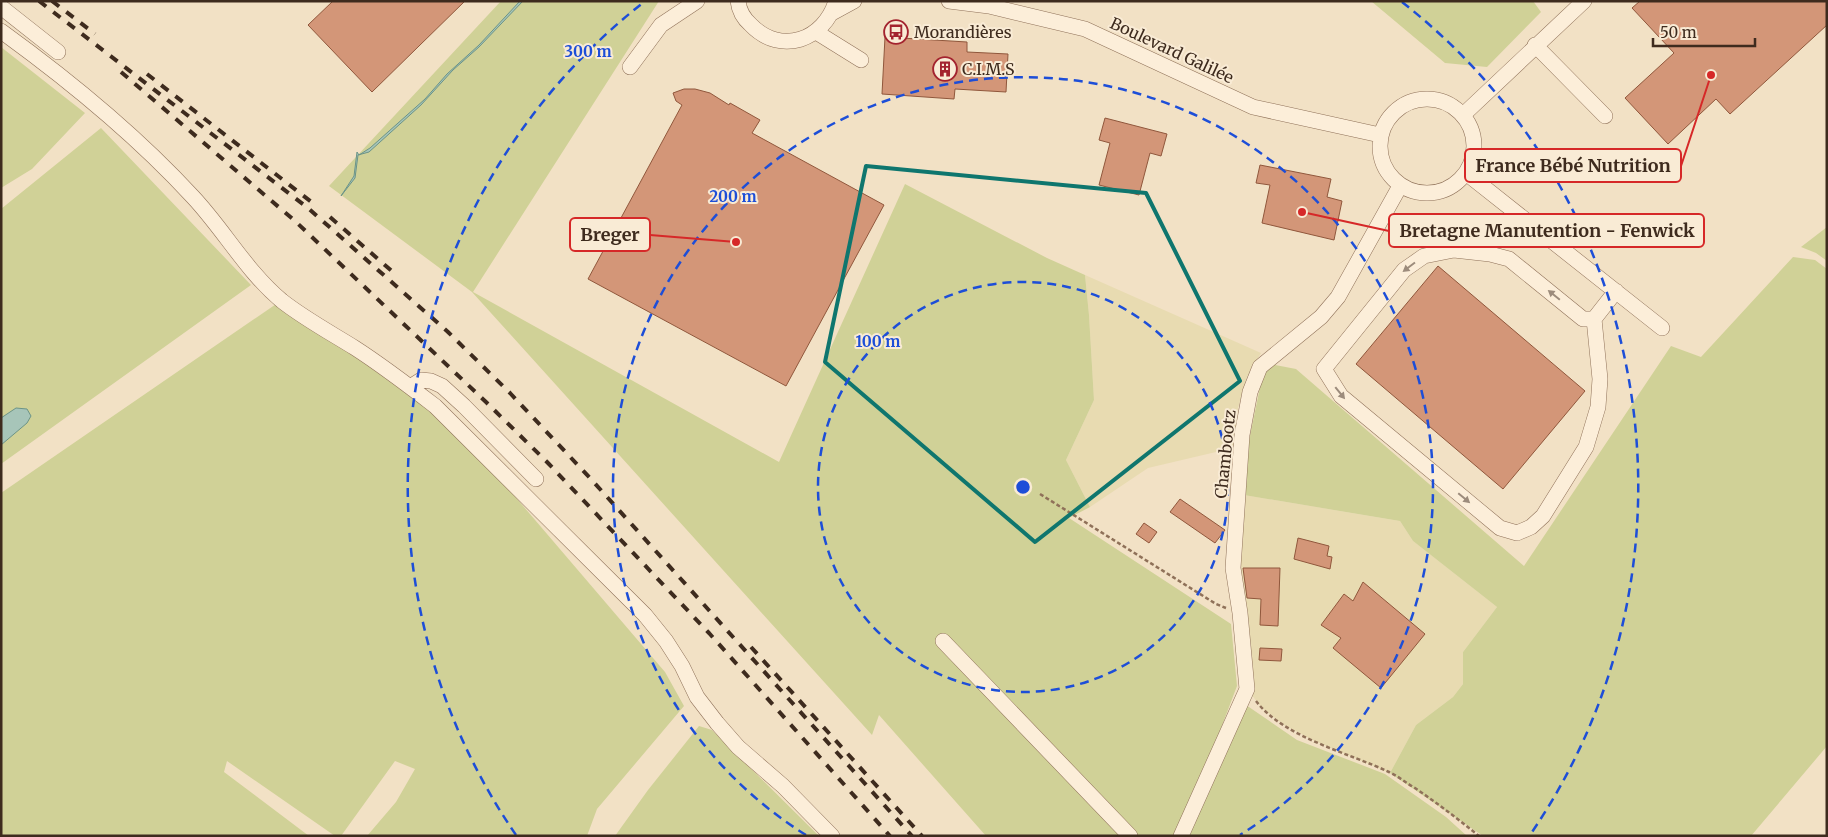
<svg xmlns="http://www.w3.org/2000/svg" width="1828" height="837" font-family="Merriweather,serif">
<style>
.farmland{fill:#e8dbb1}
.green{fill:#d0d197}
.water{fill:#a7c5b9;stroke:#6c9487}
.building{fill:#d39678;stroke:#90573c}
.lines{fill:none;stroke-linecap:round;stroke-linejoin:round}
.minor-casing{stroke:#8f7159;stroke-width:16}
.path{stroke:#8f7159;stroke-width:2.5;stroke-dasharray:4 2.5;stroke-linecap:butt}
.minor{stroke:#fceed9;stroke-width:15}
.rail{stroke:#3e2b1e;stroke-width:4;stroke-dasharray:9 9;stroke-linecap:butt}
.oneway{fill:#9d8c7c}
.marked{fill:none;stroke:#0f766e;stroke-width:4;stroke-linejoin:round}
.ring{fill:none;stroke:#1d4ed8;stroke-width:2.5;stroke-dasharray:9 6}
.labels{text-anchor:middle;stroke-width:4;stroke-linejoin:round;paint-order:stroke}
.poi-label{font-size:16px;fill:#3e2b1e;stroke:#f9ebd5;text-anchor:start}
.street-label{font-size:16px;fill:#3e2b1e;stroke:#f9ebd5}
.centre{fill:#1d4ed8;stroke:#f9ebd5;stroke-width:2.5}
.ring-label{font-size:15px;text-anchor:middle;font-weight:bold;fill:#1d4ed8;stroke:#f9ebd5;stroke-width:4;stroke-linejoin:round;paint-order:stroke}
.leader{fill:none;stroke:#d62828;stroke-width:2}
.callout-dot{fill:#d62828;stroke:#f9ebd5;stroke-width:2}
.callout{fill:#f9ebd5;stroke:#d62828;stroke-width:2}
.callout-label{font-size:18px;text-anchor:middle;font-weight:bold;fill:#3e2b1e}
</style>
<rect width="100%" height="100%" fill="#f2e1c5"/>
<path class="farmland" d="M1085 275 1261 353 1247 377 1238 408 1233 448 1148 468 1090 507 1066 460 1094 400 1089 315Z
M1238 494 1400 521 1413 541 1497 607 1463 652V684L1453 697 1416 725 1390 773 1315 741 1284 725 1262 708 1247 689 1240 613Z"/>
<path class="green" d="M501 1H659L473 292 779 462 905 184 1047 258 1085 275 1089 315 1094 400 1066 460 1090 507 1069 518 1231 624 1237 686 1215 744 1174 836H986L879 715 872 735 472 292 329 186Z
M1371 1H1533L1541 12 1487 67 1445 63Z
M1 47 85 113 32 169 1 188Z
M101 128 251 285 1 464V209Z
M1827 227V261L1816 253 1801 247Z
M1793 257 1815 260 1827 269V746L1751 836H1483L1390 773 1416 725 1453 697 1463 684V652L1497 607 1413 541 1400 521 1238 494 1265 363 1296 369 1524 566 1671 346 1701 357Z
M282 300 453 424 665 672 684 706 597 809 587 836H367L396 802 415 769 395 761 341 836H335L227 761 224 772 309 836H1V493Z
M1246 705 1297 740 1385 774 1446 817 1467 836H1187Z
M699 726 712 730 819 836H615L648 790Z"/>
<path class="water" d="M520 1H523L479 47 453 70 421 105 369 152 358 155 355 178 341 196 354 176 357 152 359 155 370 148 425 99 447 74 479 45Z
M16 408 27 409 31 416 27 423 1 445V418Z"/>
<path class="building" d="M333 1H465L372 92 308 25Z
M1640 1H1827V25L1730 114 1716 99 1668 144 1625 98 1674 53 1632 8Z
M885 37 967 42V52L1008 54 1006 92 955 89 954 99 882 94Z
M684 89H695L710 93 729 105 730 103 760 120 752 133 884 205 786 386 588 279 682 105 676 101 673 93Z
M1105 118 1167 134 1161 156 1150 153 1139 195 1099 185 1110 143 1099 140Z
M1260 165 1331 179 1327 197 1342 201 1334 240 1262 223 1270 185 1256 183Z
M1438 266 1585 391 1503 489 1356 364Z
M1180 499 1225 530 1215 543 1170 512Z
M1144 523 1157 532 1149 543 1136 534Z
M1298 538 1329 546 1327 556 1332 557 1330 569 1294 559Z
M1243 568H1280L1278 626 1260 625 1261 599 1247 598Z
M1363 582 1425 634 1381 688 1333 648 1341 638 1321 625 1344 594 1353 601Z
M1260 648 1282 649 1281 661 1259 660Z"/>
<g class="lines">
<g class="minor-casing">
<path id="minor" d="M738 1C739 10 744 19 751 25 781 56 824 40 836 1
M949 1 989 6 1085 29 1253 107 1380 135
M1 7 58 52
M832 13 854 1
M1 31C70 81 136 135 193 197 224 230 247 272 282 301 305 319 331 333 355 348 383 366 409 386 435 406L645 615 666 641 682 666 697 697 717 723 738 747 783 786 832 836
M816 32 861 60
M1535 45 1605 116
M630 67 661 25 697 1
M1380 146a47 47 0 1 1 94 0a47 47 0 1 1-94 0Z
M1463 115 1584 1
M1466 173 1662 328
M1594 319H1583L1509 259 1490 254 1454 250 1424 256 1404 270 1324 369 1341 396 1500 528 1517 533 1531 527 1543 516 1586 447 1598 407 1600 379 1594 319 1616 291
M410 387 421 380 431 381 442 386 464 406 536 479
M943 641 1130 836
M1181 836 1247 689 1240 613 1233 568 1242 435 1250 392 1260 367 1321 317 1338 297 1400 186"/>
</g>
<path class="path" d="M1040 494 1216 604 1226 608
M1256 701C1283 737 1349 753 1389 772 1398 776 1406 783 1415 788 1437 803 1458 819 1479 836"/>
<use href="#minor" class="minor"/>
<path class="rail" d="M39 1 308 208 448 332 510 393 590 478 912 836
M52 1 95 34
M121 72 295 221 486 402 547 462 709 633 890 836
M147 74 314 204
M330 217 394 273
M751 647 922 836"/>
</g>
<defs><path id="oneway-solid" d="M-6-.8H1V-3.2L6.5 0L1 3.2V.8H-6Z" transform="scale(1.25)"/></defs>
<g class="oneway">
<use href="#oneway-solid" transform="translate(1409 267) rotate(143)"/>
<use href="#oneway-solid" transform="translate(1554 295) rotate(-141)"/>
<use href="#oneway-solid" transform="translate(1340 393) rotate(51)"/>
<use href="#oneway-solid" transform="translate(1464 498) rotate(40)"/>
</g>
<path class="marked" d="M866 166 1146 193 1240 381 1035 542 825 362Z"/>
<g class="ring">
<circle cx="1023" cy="487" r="205"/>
<path d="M806 835A410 410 0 1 1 1240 835"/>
<path d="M516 835A615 615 0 0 1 644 2M1402 2A615 615 0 0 1 1530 835"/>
</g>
<defs>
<g id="bus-ring" transform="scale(1.25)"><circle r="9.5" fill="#f9ebd5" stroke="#a3232f" stroke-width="1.5"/><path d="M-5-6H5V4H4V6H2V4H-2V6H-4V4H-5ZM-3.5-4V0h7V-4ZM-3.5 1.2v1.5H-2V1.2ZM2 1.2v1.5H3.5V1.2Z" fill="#a3232f"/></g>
<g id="building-ring" transform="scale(1.25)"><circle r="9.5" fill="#f9ebd5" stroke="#a3232f" stroke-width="1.5"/><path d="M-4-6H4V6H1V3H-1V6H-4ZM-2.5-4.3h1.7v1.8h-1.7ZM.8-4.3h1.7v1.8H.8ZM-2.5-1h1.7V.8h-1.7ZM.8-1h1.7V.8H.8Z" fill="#a3232f"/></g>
</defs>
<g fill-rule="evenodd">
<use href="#bus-ring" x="896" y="32"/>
<use href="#building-ring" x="945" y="69"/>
</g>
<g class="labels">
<g class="poi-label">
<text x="914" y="38">Morandières</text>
<text x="962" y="75">C.I.M.S</text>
</g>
<g class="street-label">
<text transform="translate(1172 50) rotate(25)" y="6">Boulevard Galilée</text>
<text transform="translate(1225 454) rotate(-84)" y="6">Chambootz</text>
</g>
</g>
<circle cx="1023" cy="487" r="8" class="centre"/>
<g class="ring-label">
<text x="588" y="57">300 m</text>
<text x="733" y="202">200 m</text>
<text x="878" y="347">100 m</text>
</g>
<path class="leader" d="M1711 75L1681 166M1302 212L1389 231M736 242L650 235"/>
<g class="callout-dot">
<circle cx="1711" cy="75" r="5"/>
<circle cx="1302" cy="212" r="5"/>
<circle cx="736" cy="242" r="5"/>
</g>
<g class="callout">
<rect x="1465" y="149" width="216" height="33" rx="5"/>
<rect x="1389" y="214" width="315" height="33" rx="5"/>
<rect x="570" y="218" width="80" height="33" rx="5"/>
</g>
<g class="callout-label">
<text x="1573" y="172">France Bébé Nutrition</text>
<text x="1547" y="237">Bretagne Manutention - Fenwick</text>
<text x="610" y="241">Breger</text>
</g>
<rect width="1828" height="837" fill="none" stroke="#3e2b1e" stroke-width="5"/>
<path d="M1653 38v8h102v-8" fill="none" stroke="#3e2b1e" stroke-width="2.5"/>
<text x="1660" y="38" font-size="15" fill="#3e2b1e" stroke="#f9ebd5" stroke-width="4" paint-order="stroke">50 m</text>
</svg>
